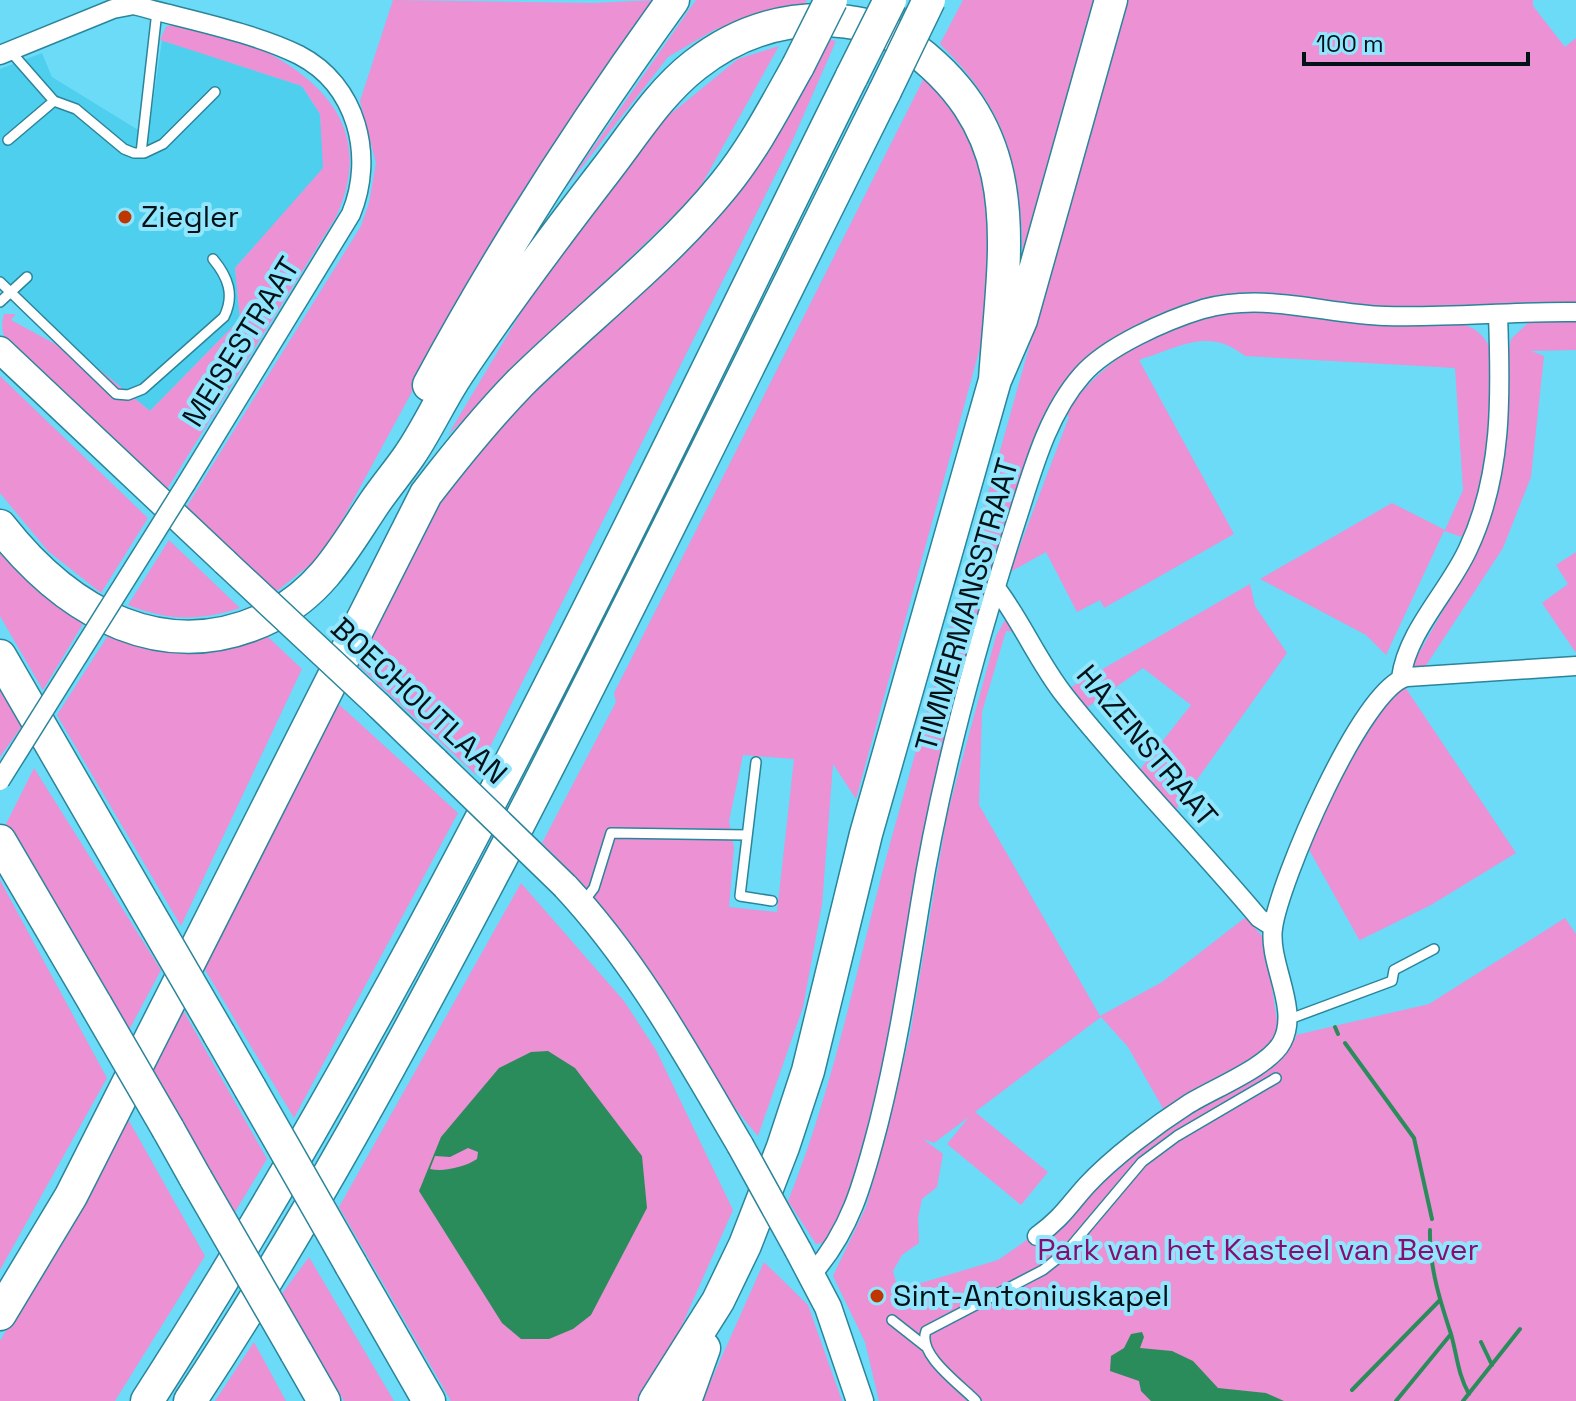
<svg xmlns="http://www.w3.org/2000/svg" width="1576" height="1401" font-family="'Space Grotesk',sans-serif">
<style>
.built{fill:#4fcfee}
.green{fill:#eb91d4;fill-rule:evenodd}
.water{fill:#2b8c5b;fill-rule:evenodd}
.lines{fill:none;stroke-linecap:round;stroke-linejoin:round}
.stream{stroke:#2b8c5b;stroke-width:4}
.service-casing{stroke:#2b859a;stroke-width:12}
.minor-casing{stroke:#2b859a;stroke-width:21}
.secondary-casing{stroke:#2b859a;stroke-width:29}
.motorway-casing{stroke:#2b859a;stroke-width:35}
.service{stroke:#fff;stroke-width:9}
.minor{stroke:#fff;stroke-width:18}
.secondary{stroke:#fff;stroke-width:26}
.motorway{stroke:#fff;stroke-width:32}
.minor-bridge-casing{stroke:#2b859a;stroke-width:21;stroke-linecap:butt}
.secondary-bridge-casing{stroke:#2b859a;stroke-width:29;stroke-linecap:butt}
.motorway-bridge-casing{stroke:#2b859a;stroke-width:35;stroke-linecap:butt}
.minor-bridge{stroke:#fff;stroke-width:18}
.secondary-bridge{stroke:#fff;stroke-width:26}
.motorway-bridge{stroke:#fff;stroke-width:32}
.poi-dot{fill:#be3600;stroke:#91e5fc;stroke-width:3}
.labels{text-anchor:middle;stroke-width:8;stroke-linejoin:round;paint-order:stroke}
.poi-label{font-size:30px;fill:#001218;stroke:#91e5fc;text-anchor:start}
.street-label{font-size:30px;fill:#001218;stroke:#91e5fc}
.park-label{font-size:30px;fill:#850f71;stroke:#91e5fc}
</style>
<rect width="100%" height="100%" fill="#6bdbf8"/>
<path class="built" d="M162 40 302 86 320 114 324 168 235 268 240 319 150 411 21 306 0 283V69L42 53 52 77 148 136Z"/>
<path class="green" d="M393 0 593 3 656 0 462 300 333 537 311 564 277 591 184 511 361 226 369 203 376 163 360 101Z
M696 0H807L804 5 716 29 668 57 560 195Z
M963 0H1100L1023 276C1022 177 1014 116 940 44Z
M1128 0H1533V6L1565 47 1576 38V306L1413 310 1238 297 1086 362 995 563 882 1078 842 1222 824 1243 816 1244 788 1201C838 1077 861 944 898 815 974 543 1050 271 1128 0Z
M171 25C199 33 236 36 261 49 331 85 373 136 336 217L164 494 10 349C3 336 0 328 4 314H16L11 320 94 365 150 411 240 319 235 268 323 168 320 114 302 86 160 40 166 27Z
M827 39 836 41 791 144 476 775 354 661 429 511Z
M779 46 697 193 448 435 547 269 651 130 738 59Z
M926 74 962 119 985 179 992 239 983 337 856 799 833 764 822 905 803 1007 758 1136C721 1094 694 1046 663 999 628 943 589 889 542 843L616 702 614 693ZM743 755 794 759 777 912 729 907 734 848 729 821Z
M1238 309 1456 323C1475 326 1485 335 1492 353 1492 426 1489 469 1465 538L1444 531 1386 655 1366 635 1260 579 1392 503 1445 530 1463 490 1455 368 1245 356C1208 327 1181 347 1139 360L1234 534 1104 608 1100 600 1077 612 1046 552 1010 572 1069 417 1066 412C1109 352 1167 322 1238 309Z
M1576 318V350L1531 351 1544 356 1531 477 1503 548 1423 670 1417 672 1411 667 1473 558 1511 339 1529 322Z
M0 376 148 518 101 593 48 551 0 493Z
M169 540 240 608C200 621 168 621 128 605Z
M0 546 84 622 43 690 0 616Z
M1576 552V653L1542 603 1568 584 1556 565Z
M1250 584 1255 606 1287 653 1172 815 1138 772 1191 705 1143 668 1085 709 1068 689Z
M1005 620 1019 632 1006 631 982 712 979 805 1100 1016 1162 982 1246 917 1265 940 1279 1035H1293L1296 1040V1035L1429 1004 1565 918 1576 934V1401H879L865 1342 833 1276 866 1207 877 1166 910 1035 947 815 996 636ZM1101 1017 1128 1047 1165 1112 1077 1188 1024 1242 998 1260 898 1290 893 1271 902 1255 919 1243 918 1218 922 1199 937 1187 943 1154 923 1139 934 1143 969 1117 947 1144 1021 1205 1048 1172 975 1112Z
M109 634 266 635 302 669 181 926 57 715Z
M0 682 24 723 0 757Z
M1403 684 1516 853 1431 905 1360 940 1361 943 1307 846C1334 789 1361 732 1403 684Z
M332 698 458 813 294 1118 204 968Z
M34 768 161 970 128 1032 5 826Z
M0 880 107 1078 0 1270Z
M521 883 624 1001 656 1050 733 1210 671 1350 641 1401H451L339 1207Z
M183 1010 267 1159 235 1212 152 1070Z
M128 1119 205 1256 115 1401H0V1341Z
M309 1257 394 1401H344L281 1295Z
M764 1262 808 1305 842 1401H702Z
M254 1342 286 1401H215Z"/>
<path class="water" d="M548 1051 575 1068 642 1156 647 1208 591 1315 573 1329 549 1339H521L502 1323 419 1191 441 1137 499 1068 531 1052ZM468 1148 478 1152 477 1159C465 1167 444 1172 430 1169L435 1156 450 1157Z
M1142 1332 1144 1337 1140 1348 1172 1351 1193 1361 1218 1388 1266 1393 1284 1401H1151L1141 1391 1139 1381 1110 1371 1111 1356 1124 1348 1131 1334Z"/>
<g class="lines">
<path class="stream" d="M1335 1027 1338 1034
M1345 1043 1414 1138 1432 1219
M1430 1230C1429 1266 1440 1301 1451 1334 1457 1355 1458 1375 1469 1394
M1481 1342 1492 1365
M1352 1390 1440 1300
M1396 1401 1451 1334
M1463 1401 1520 1329"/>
<g class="service-casing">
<path id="service" d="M11 52 54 101 76 109 124 149 134 153H144L163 144 215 92
M8 140 54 101
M141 153 157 11
M0 282 116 394 128 395 143 389 224 317C235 295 228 277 213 259
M0 302 27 277
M756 762 740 896 772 901
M584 901 594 888 611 833 747 835
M1287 1020 1392 981 1394 970 1434 949
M892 1320 925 1346
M976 1401C961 1385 917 1355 926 1331L1043 1270 1067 1251 1142 1162 1177 1136 1276 1078"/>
</g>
<g class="minor-casing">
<path id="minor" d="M0 55 113 9 134 5C184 19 253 32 299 55 357 85 375 156 351 214L186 484
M996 588C1022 622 1038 662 1065 696 1126 773 1196 843 1259 918L1273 927
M1401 678C1407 631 1449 591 1468 549 1503 475 1501 395 1498 315
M1037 1236C1062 1218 1068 1206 1087 1185 1113 1157 1156 1125 1187 1105 1212 1089 1269 1067 1282 1042 1300 1008 1268 964 1273 928 1279 882 1362 687 1407 677L1576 666
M812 1274C852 1229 864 1179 879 1122 897 1050 908 979 920 905 940 778 975 651 1014 528 1031 477 1045 417 1082 375 1107 346 1167 320 1203 309 1265 292 1324 314 1385 316 1449 318 1512 311 1576 312"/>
</g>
<g class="secondary-casing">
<path id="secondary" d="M0 350 225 562
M378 705 436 761
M565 886C637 963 687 1055 740 1145
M798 1250 828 1307 860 1401"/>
</g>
<g class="motorway-casing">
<path id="motorway" d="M429 385C501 251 584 123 673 0
M0 526C68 613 166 670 274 615 323 590 346 545 375 502 386 486 398 472 409 456 427 430 440 400 458 373 504 304 555 236 606 170 634 134 659 93 695 65 732 36 775 20 822 20 853 21 880 25 906 43 1032 133 1004 246 995 380
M0 656 144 905
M0 841 96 1005
M219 1034 250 1088
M168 1129 196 1179
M351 1265 429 1401
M0 1314 71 1196 426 494C456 455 486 418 520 383 588 316 664 259 724 185 754 148 775 107 798 66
M296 1352 324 1401
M147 1401C418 979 630 524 852 76
M190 1401C305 1227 404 1043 501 858 633 604 757 347 885 91
M655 1401 718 1301 745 1245 783 1147 808 1071 866 834 995 380 1021 320 1111 0
M685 1401 704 1348"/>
</g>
<use href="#service" class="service"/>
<use href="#minor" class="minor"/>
<use href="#secondary" class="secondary"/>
<use href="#motorway" class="motorway"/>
<g class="minor-bridge-casing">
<path id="minor-bridge" d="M0 781 186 484"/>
</g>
<g class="secondary-bridge-casing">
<path id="secondary-bridge" d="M225 562 378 705
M436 761 565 886
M740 1145 798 1250"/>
</g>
<g class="motorway-bridge-casing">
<path id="motorway-bridge" d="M798 66 831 0
M852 76 890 0
M885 91 929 0
M144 905 219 1034
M96 1005 168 1129
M250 1088 351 1265
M196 1179 296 1352"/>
</g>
<use href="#minor-bridge" class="minor-bridge"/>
<use href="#secondary-bridge" class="secondary-bridge"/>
<use href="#motorway-bridge" class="motorway-bridge"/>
</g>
<g class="poi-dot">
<circle cx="125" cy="217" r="8"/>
<circle cx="877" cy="1296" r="8"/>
</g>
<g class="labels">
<g class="poi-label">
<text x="141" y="227">Ziegler</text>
<text x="893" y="1306">Sint-Antoniuskapel</text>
</g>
<g class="street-label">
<text transform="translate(241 342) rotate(-58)" y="10">MEISESTRAAT</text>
<text transform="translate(967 605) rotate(-74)" y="10">TIMMERMANSSTRAAT</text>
<text transform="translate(419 701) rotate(43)" y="10">BOECHOUTLAAN</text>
<text transform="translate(1147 746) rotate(50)" y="10">HAZENSTRAAT</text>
</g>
<g class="park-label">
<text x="1258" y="1260">Park van het Kasteel van Bever</text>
</g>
</g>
<path d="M1304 52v12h224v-12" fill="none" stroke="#001218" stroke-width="4"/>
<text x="1316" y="52" font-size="24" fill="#001218" stroke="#91e5fc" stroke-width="6" paint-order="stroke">100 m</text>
</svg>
